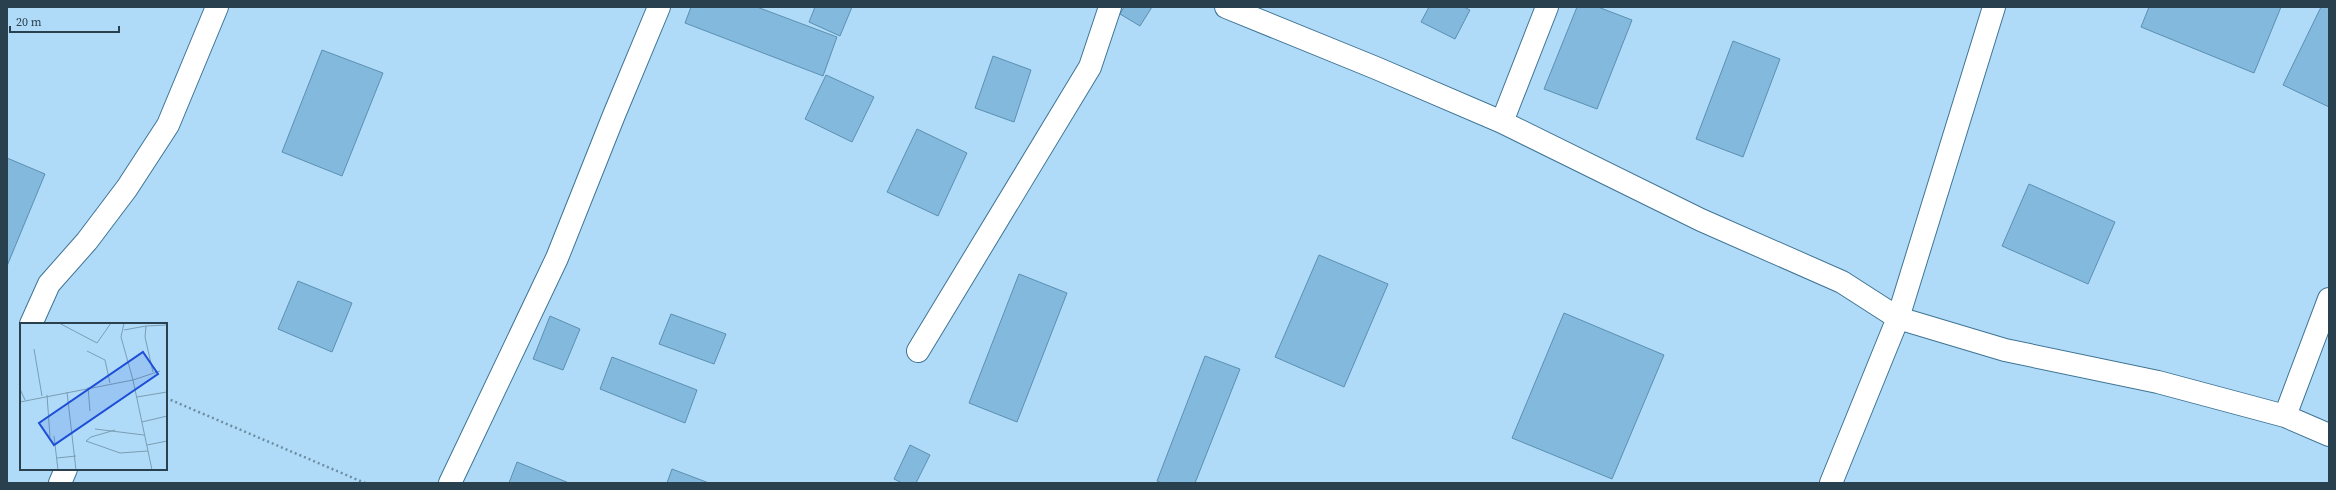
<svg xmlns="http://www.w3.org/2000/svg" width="2336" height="490" font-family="'Source Serif 4',serif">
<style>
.building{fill:#82b9dc;stroke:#5b90b2}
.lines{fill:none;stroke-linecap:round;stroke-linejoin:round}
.street-casing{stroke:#3f7494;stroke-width:24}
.path{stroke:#6c8da2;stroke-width:2.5;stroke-dasharray:2 3;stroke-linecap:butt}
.street{stroke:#fff;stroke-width:22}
.inset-road{fill:none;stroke:#7a9db4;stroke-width:1}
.view{fill:#1d4ed8;fill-opacity:0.15;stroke:#1d4ed8;stroke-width:2}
.inset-edge{fill:none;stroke:#29404e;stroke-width:2}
</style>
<rect width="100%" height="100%" fill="#b0dbf8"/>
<path class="building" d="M691 7H757L837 37 823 76 685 23Z
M815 7H852L840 36 809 22Z
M1124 7H1152L1140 26 1120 14Z
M1429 7H1464L1470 10 1455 39 1421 22Z
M1577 7H1598L1632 20 1597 109 1544 89Z
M2149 7H2281L2254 73 2141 27Z
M2321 7H2329V107L2283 85Z
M1733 41 1780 59 1743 157 1696 139Z
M322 50 383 73 342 176 282 152Z
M993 56 1031 70 1014 122 975 108Z
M826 75 874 97 852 142 805 119Z
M917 129 967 153 938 216 887 192Z
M7 158 45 174 7 266Z
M2029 184 2115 222 2088 284 2002 246Z
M1319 255 1388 284 1344 387 1275 357Z
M1019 274 1067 293 1017 422 969 403Z
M298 281 352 303 332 352 278 329Z
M1564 313 1664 355 1612 479 1512 438Z
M671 314 726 334 714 364 659 344Z
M550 316 580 329 563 370 533 359Z
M1205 356 1240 369 1195 483H1162L1157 481Z
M612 357 697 390 685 423 600 389Z
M910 445 930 455 916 483H902L894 479Z
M517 462 569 483H509Z
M672 469 709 483H667Z"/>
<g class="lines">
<g class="street-casing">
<path id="street" d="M1226 7 1376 68 1502 122 1701 220 1842 282 1898 318 2005 350 2158 382 2285 416 2329 435
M1502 122 1547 7
M31 324 49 284 87 241 127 188 168 125 217 7
M918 351 1090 67 1110 7
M2285 416 2329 299
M60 483 66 469
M450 483 557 258 614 115 659 7
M1831 483 1898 318 1994 7"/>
</g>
<path class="path" d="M166 398 365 483"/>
<use href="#street" class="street"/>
</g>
<g transform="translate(20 323)">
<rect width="147" height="147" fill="#b0dbf8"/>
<path class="inset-road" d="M39 0 77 20 91 0M104 0 101 14 113 57 132 147M126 3 147 2M104 7 126 3 125 14 133 49M14 26 22 73M67 28 85 37 90 60M68 64 70 88M0 66 5 77M47 69 56 147M27 72 30 114M117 74 147 69M0 79 113 57 140 48M122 99 147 93M75 106 124 112M95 107 71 114 66 118 100 130 128 128M34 113 38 147M127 122 147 118M37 135 56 133"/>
<path class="view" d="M123 29 138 51 34 122 19 100Z"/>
<rect width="147" height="147" class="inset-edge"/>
</g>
<rect width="2336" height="490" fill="none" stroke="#29404e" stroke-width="16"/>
<path d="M10 26v6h109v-6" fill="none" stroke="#29404e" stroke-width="2"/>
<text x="16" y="26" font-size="12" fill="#29404e" stroke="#b0dbf8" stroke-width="3" paint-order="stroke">20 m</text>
</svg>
